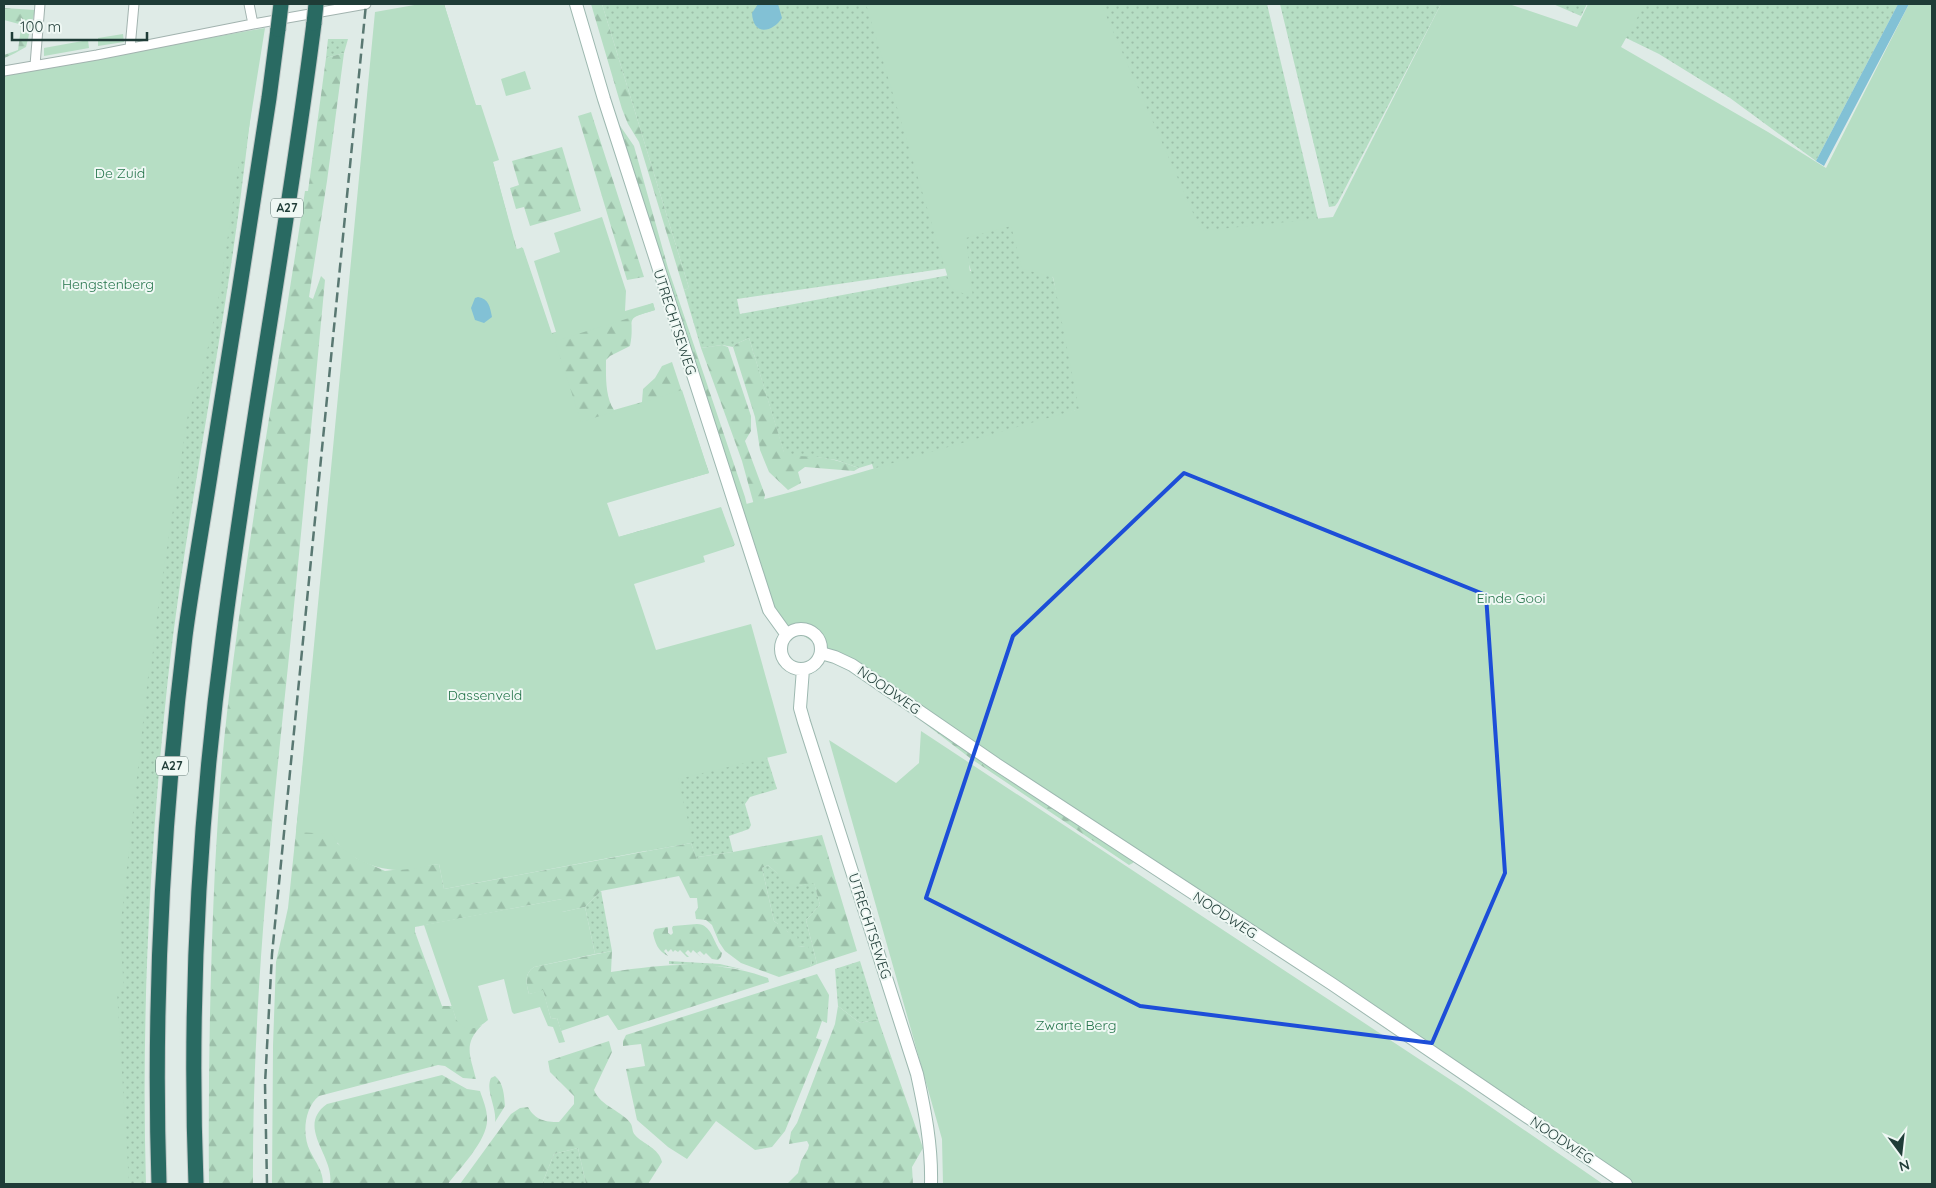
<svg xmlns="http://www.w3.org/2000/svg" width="1936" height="1188" font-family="Quicksand,sans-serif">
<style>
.grass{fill:url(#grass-dots)}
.forest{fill:url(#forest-firs)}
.green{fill:#b6dec4}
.water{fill:#82c1d5}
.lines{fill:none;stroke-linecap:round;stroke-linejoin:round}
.street-casing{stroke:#a2b3af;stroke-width:11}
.secondary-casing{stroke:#9db8b0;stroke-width:14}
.highway-casing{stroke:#c0c8c7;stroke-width:17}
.street{stroke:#fff;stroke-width:9}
.secondary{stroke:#fff;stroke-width:12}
.highway{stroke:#296a62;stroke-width:15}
.rail{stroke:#597872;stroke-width:2.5;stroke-dasharray:10 5;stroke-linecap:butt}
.highway-bridge-casing{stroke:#c0c8c7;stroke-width:17;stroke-linecap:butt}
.highway-bridge{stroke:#296a62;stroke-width:15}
.marked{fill:none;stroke:#1d4ed8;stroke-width:4;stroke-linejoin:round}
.labels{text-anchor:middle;stroke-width:4;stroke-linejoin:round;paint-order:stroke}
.shield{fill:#eff8f4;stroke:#5d7470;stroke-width:1}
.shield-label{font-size:12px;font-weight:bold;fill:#1f3c37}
.park-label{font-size:14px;fill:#26754c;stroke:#eff8f4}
.street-label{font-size:14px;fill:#1f3c37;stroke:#eff8f4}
</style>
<defs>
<pattern id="grass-dots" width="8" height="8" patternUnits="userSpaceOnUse" patternTransform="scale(1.25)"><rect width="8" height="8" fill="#b6dec4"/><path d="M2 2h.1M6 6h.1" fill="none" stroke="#9cbfa9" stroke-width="1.8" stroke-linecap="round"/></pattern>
<pattern id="forest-firs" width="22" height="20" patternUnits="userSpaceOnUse" patternTransform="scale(1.25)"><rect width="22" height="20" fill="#b6dec4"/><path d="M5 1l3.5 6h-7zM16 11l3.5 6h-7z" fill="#9cbfa9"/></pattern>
</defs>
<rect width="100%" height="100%" fill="#dfebe7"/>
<path class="grass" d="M602 4H873L955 267 737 299 740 314 971 271 957 226 1014 210 1046 251 1086 407 876 476 872 464 859 468 836 460 816 457H796L784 453 749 338 736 344 733 347 722 345 701 348 684 290 689 288Z
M1071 4H1267L1319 223 1180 237Z
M1280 4H1441L1338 202 1335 206 1329 207Z
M1553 4H1587L1581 16Z
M1635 4H1898L1816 161 1730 98 1659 54 1620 35Z
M261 33C251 106 244 179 233 252 212 395 184 535 168 678 150 846 141 1016 146 1184H118L84 935Z
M328 39H348L344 53 326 58Z
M732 646 777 789 750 797 745 804 751 825 749 829 729 836 733 852 698 857 697 861 691 843 647 851 593 650 682 658Z
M768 865 777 873 799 886 814 882 820 905 806 920 817 964 810 967 812 962 805 946 799 947 787 931 774 921 762 868Z
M601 891 612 951 595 954 585 907Z
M669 961 720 964 745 970 728 967 669 964Z
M860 961 878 1019 860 1023 838 1006 835 969Z
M578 1148 586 1184H542L554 1154Z"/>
<path class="forest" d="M429 4H444L491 155 517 250 522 247 551 333 585 329 653 303 655 310C621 320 636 317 630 346L610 356 606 360C606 377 605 396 614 410L642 402 643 389 655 378 662 366 672 362 709 473 606 502 618 537 721 508 734 546 703 556 632 584 654 650 667 651 337 843 356 858 385 871 439 864 444 889 691 843 697 860 698 857 733 852 822 835 857 951 817 964 806 920 820 905 814 883 799 886 790 885 768 865 762 868 774 921 778 924H785L787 931 793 936 797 935 799 947 805 946 803 934 806 936 812 962 810 967 779 977 741 963 725 951 719 942 712 925 706 920 696 919 695 912 698 908 697 898H690L679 876 601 891 585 907 562 912V899L415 927V932L442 1006H452L456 1019 475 1027 482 1025C463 1044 470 1055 476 1079L463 1078 445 1066 438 1065 319 1096C304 1108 302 1135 310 1151 316 1163 323 1171 323 1184H272L273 1045 276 962 288 908 365 174Z
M591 4H602L689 288 684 290 639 142 628 124 622 109Z
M4 8 35 10 26 47C18 51 13 55 4 58V55L18 50 21 28 19 24 4 20Z
M344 53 327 181 309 297 313 299 321 276 325 280C313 408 301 537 288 666 270 838 252 1011 253 1184H209C208 1079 210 974 215 868 218 816 221 764 227 713 247 538 279 365 305 191H308L326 58Z
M591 112 644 277 627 280 578 116Z
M616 120 634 146 668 268 745 497 753 531 746 517 704 393Z
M562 147 581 211 530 226 524 207 516 209 510 188 519 185 512 161Z
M749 338 784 452C796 457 803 456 816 457 831 458 845 463 859 468L854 471 805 467 798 472 801 483 788 490 769 472 760 450 755 417 733 347 736 344Z
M722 345 728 347 751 416V431L745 441 765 495 759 523 742 461 701 348Z
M889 696 1134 861 1133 863 1129 865 970 758Z
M697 924C712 924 713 943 722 953L721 957 718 960 712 959 706 953 704 955 700 951 697 953 702 958 693 950 691 953 688 950 685 953 689 957H687L680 950 678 952 675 950 673 952 671 949 668 952 666 949 664 951 668 956C658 951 655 943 653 933L655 929 668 927V933L671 935 673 933 672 928 673 926Z
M612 951 611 972C668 964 714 959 768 978L769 982 620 1030H618L608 1015 561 1031 557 1018 551 1019 543 991 529 994C526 983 524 974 534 967Z
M817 974 829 995 827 1023 822 1021 816 1038 822 1040 785 1131 772 1147 755 1150 716 1121 687 1159 668 1147 637 1120 626 1069 645 1066 641 1044 623 1046V1041L626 1035Z
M838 1006 860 1023 878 1019 923 1148 912 1167 913 1184H787L798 1173 801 1161 808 1149 809 1145 807 1141 789 1144 791 1132 797 1123 835 1024Z
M609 1041 612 1052 594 1090C600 1106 624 1112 631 1124 633 1128 632 1132 635 1135 643 1144 659 1148 662 1162L648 1184H586L578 1148 554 1154 542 1184H460L511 1114 520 1108 528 1107C535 1120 545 1122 559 1122L574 1104V1096L550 1072 548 1061Z
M442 1075 467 1089 480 1091C483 1100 487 1109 487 1118 489 1139 460 1168 448 1184H330C335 1156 295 1127 327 1104Z
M495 1076C504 1083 504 1096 505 1106L495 1122C497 1107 485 1091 491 1078Z"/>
<path class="green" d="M420 4H444L476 105H481L499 160 493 162 516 249 523 248 552 334 556 332 534 261 560 252 554 233 602 217 626 291 625 311 653 303 655 310 555 341 581 422 682 390 709 473 607 503 619 537 721 507 735 545 703 555 705 562 634 584 656 650 751 624 787 753 678 779 693 842 444 889 439 864C426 866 411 870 397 870 373 869 343 857 332 834L296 832 375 12Z
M866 4H1101L1201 231 1333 217 1441 4H1509L1577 27 1588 4H1645L1621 47 1768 132 1826 168 1909 4H1932V1184H1626L1244 927 763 609 735 507 810 487 1079 409 1053 277 1022 269 1011 226 966 238 973 298 951 288Z
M265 28 244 159 239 162 219 295 202 375 188 414 159 599 151 668H149L120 931 124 990 117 992 129 1184H4V75Z
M123 34 124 42 98 46V38Z
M88 40 89 48 44 56V48Z
M525 71 531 89 506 96 501 79Z
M921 731 1463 1088 1603 1184H943L942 1139 829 740 896 783 919 763Z
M562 899V912L585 907 595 954 534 967C524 974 526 983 529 994L543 990 551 1019 557 1018 565 1042 559 1043 553 1027 548 1026 540 1007 514 1014 512 1012 504 979 478 986 488 1020C477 1030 464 1033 456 1019L424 925Z"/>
<path class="water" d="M758 4H778L782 18C772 33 753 36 752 13Z
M1898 4H1909L1824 166 1816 161Z
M478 297C489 299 490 307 492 317L484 323 475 320 471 308 475 298Z"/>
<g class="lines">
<g class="street-casing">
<path id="street" d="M249 4 253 24
M130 48 134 4
M35 65 40 4
M4 71 97 55 253 24 366 4"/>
</g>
<g class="secondary-casing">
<path id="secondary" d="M576 4 604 99 769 610 787 635
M781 649a20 20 0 1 1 40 0a20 20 0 1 1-40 0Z
M821 653 835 657 852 665 996 764 1332 984 1626 1184
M803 669 800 708 804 722 917 1074C925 1111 932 1146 931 1184"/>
</g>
<g class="highway-casing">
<path id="highway" d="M159 1184C153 1001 163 817 185 636 193 576 204 516 213 456 232 337 251 217 269 98L278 29
M196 1184C189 1003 199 819 223 639 249 433 288 229 314 23"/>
</g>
<use href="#street" class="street"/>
<use href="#secondary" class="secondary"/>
<use href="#highway" class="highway"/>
<path class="rail" d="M267 1184 265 1084 272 954 366 4"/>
<g class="highway-bridge-casing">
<path id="highway-bridge" d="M314 23 316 4
M278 29 281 4"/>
</g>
<use href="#highway-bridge" class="highway-bridge"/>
</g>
<path class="marked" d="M1184 473 1486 595 1505 873 1432 1043 1140 1006 926 898 1013 636Z"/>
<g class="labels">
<g class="shield">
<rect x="271" y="198.5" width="32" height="19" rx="4"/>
<rect x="156" y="756.5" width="32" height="19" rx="4"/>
</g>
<g class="shield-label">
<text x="287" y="212">A27</text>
<text x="172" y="770">A27</text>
</g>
<g class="park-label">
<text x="120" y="178">De Zuid</text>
<text x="108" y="289">Hengstenberg</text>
<text x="1511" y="603">Einde Gooi</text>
<text x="485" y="700">Dassenveld</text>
<text x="1076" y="1030">Zwarte Berg</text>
</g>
<g class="street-label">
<text transform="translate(675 322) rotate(72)" y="5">UTRECHTSEWEG</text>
<text transform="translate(889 690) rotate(35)" y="5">NOODWEG</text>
<text transform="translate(1225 915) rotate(33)" y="5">NOODWEG</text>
<text transform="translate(870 926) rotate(72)" y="5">UTRECHTSEWEG</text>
<text transform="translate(1562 1140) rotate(34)" y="5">NOODWEG</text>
</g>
</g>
<rect width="1936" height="1188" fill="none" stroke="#1f3c37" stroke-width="10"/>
<g transform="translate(1901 1153) rotate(165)" stroke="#eff8f4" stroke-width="4" paint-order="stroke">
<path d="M0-4L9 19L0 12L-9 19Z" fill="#1f3c37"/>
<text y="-8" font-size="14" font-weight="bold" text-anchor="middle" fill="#1f3c37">N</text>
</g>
<path d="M12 32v8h135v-8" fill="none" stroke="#1f3c37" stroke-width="2.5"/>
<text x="20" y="32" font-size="15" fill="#1f3c37" stroke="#eff8f4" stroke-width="4" paint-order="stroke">100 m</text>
</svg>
